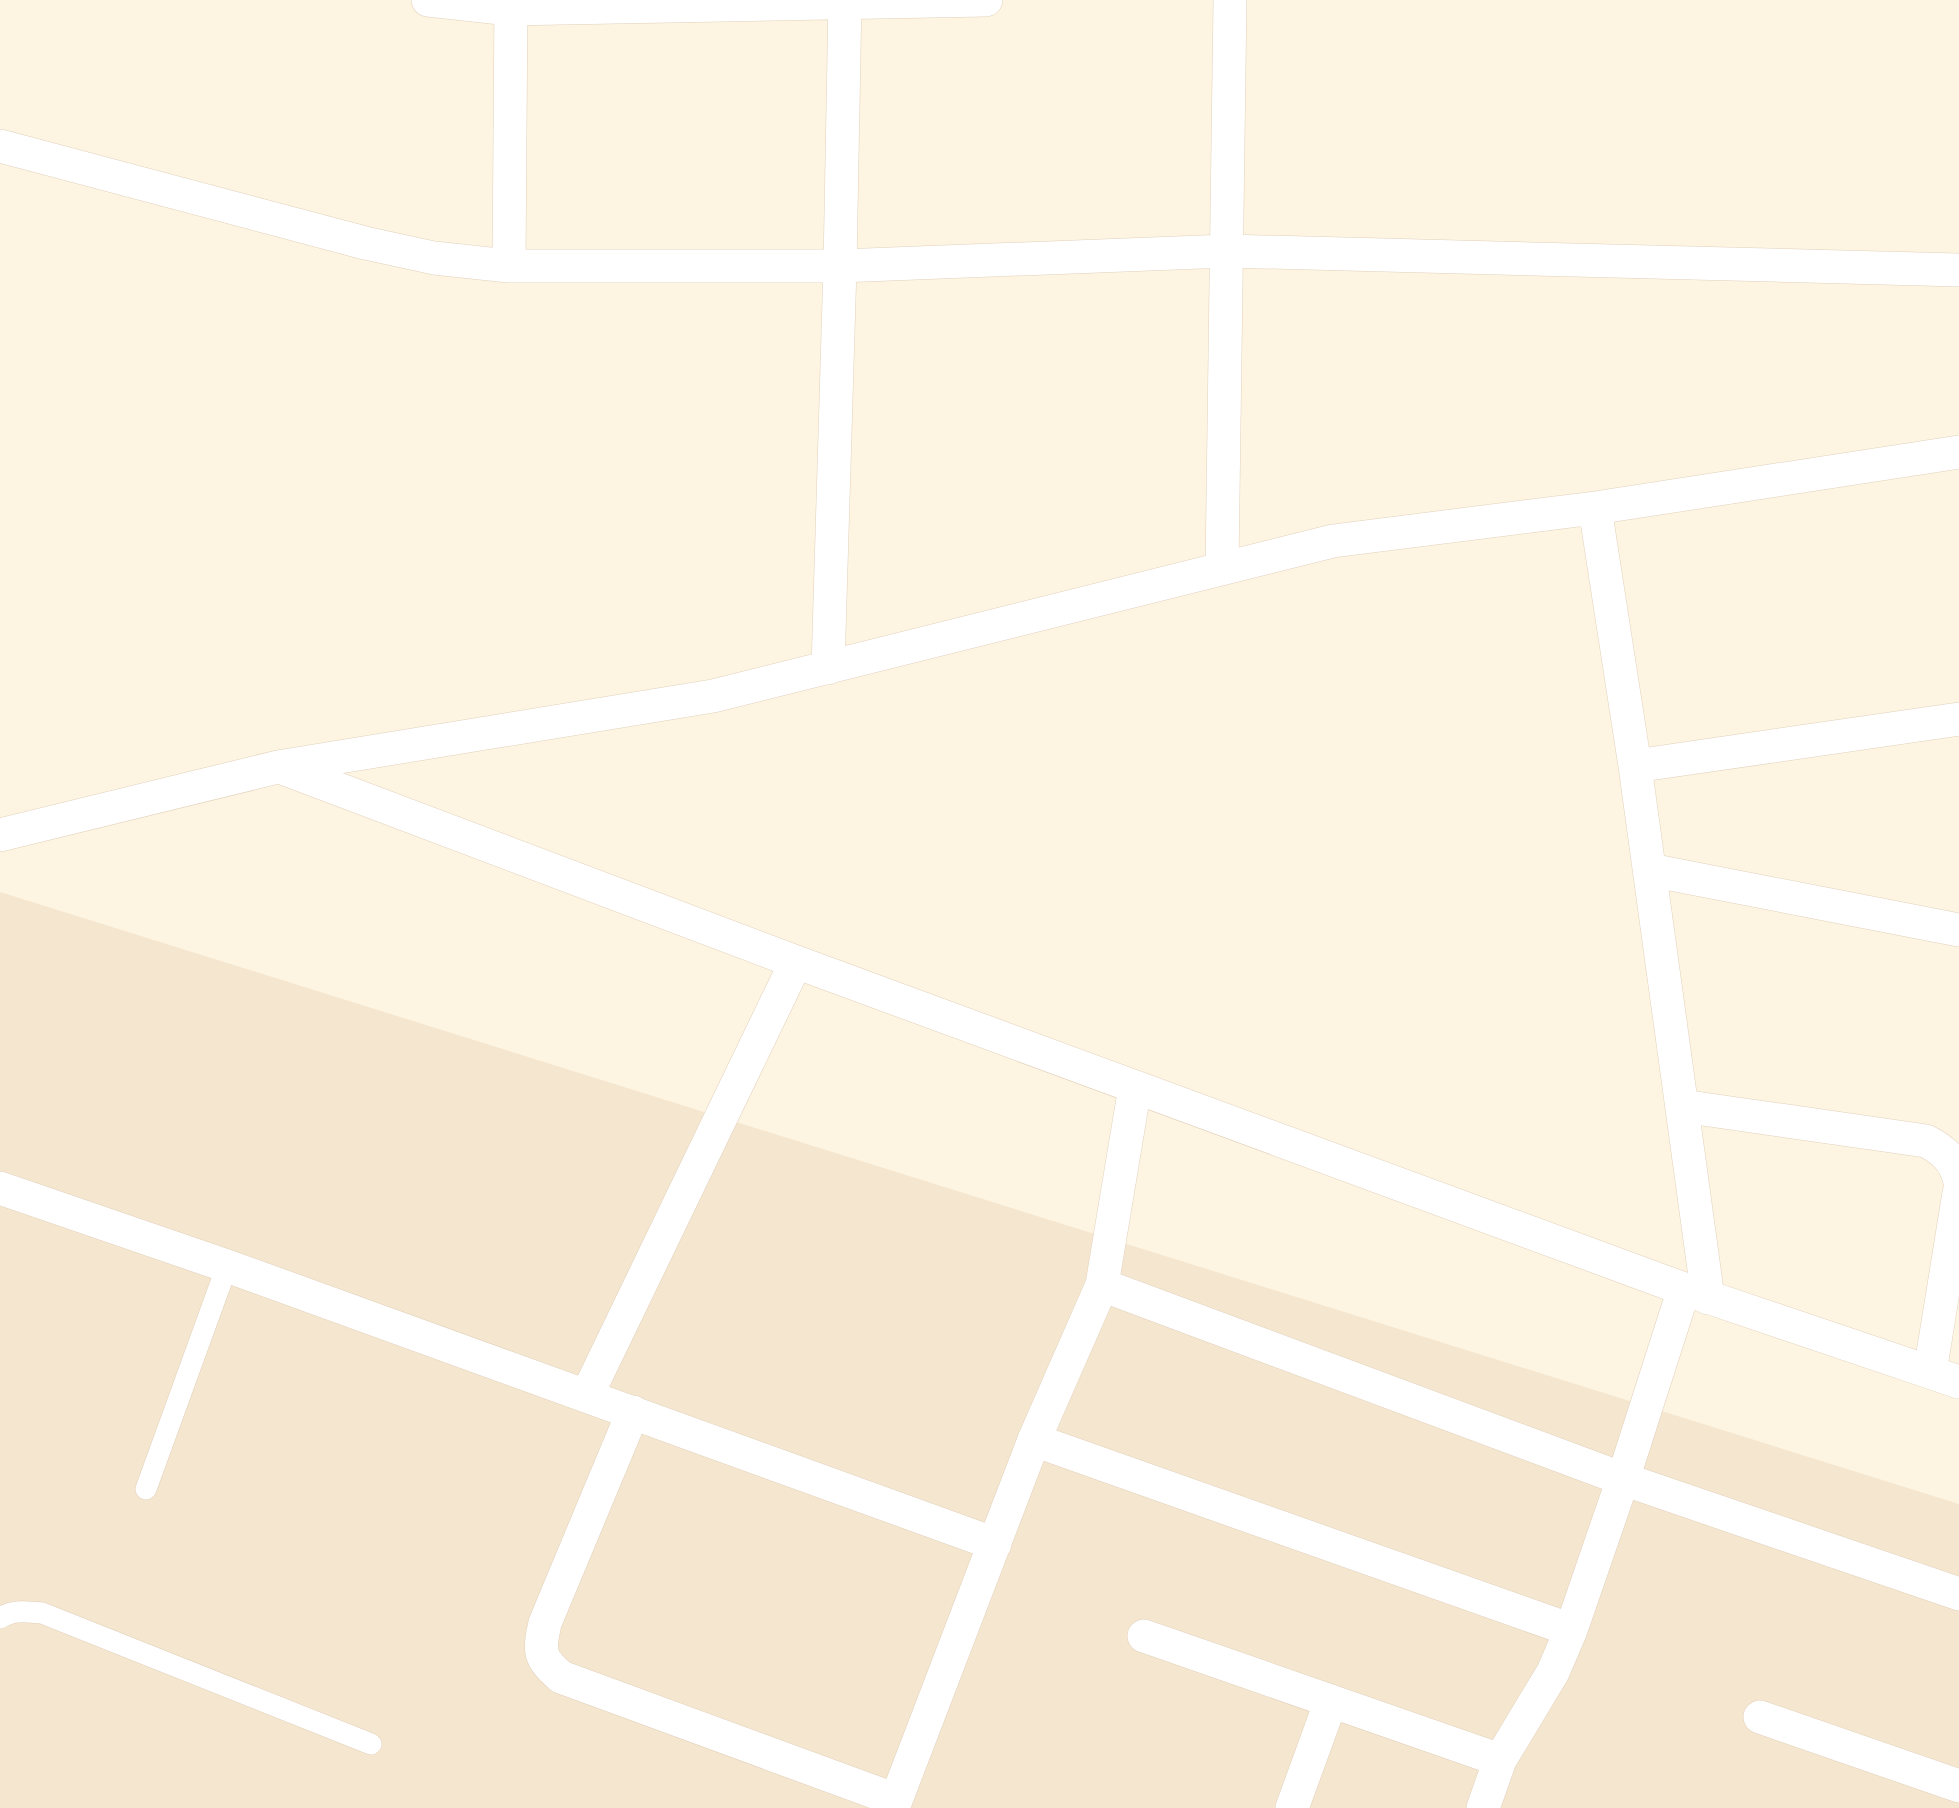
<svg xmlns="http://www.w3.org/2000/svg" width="1959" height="1808" font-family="Helvetica,sans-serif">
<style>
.residential{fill:#f5e6cf}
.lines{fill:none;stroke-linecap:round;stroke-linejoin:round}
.lane-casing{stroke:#e2d1bc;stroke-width:22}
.street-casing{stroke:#e2d1bc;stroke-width:34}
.lane{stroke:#fff;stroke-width:21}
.street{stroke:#fff;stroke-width:33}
</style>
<rect width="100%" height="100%" fill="#fdf4e1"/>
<path class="residential" d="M0 892 1959 1504V1808H0Z"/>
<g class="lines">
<g class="lane-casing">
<path id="lane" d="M146 1489 227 1266
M0 1618C13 1609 27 1612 42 1613L371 1744"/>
</g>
<g class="street-casing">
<path id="street" d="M428 0 510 9 986 0
M0 146 365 243 434 258 509 266H840L1227 251 1959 270
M509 266 511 0
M1595 508 1635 766 1708 1298
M1222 569 1230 0
M828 668 840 266 845 0
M1635 766 1959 719
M280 767 796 962 1684 1289 1959 1382
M0 835 278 767 713 696 1333 541 1595 508 1959 452
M1650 870 1959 930
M1682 1106 1926 1141C1943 1150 1954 1159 1959 1178
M0 1188 227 1266 995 1544
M1102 1285 1623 1479 1959 1594
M1930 1372 1959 1193
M587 1395 796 962
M633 1412 545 1623C539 1651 538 1657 561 1677L896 1800
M1034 1440 1571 1630
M1144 1636 1500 1760
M1760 1717 1959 1786
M893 1808 1034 1440 1102 1285 1135 1087
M1292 1808 1331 1701
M1483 1808 1500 1760 1553 1672 1571 1630 1623 1479 1684 1289"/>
</g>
<use href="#lane" class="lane"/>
<use href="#street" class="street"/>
</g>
</svg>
